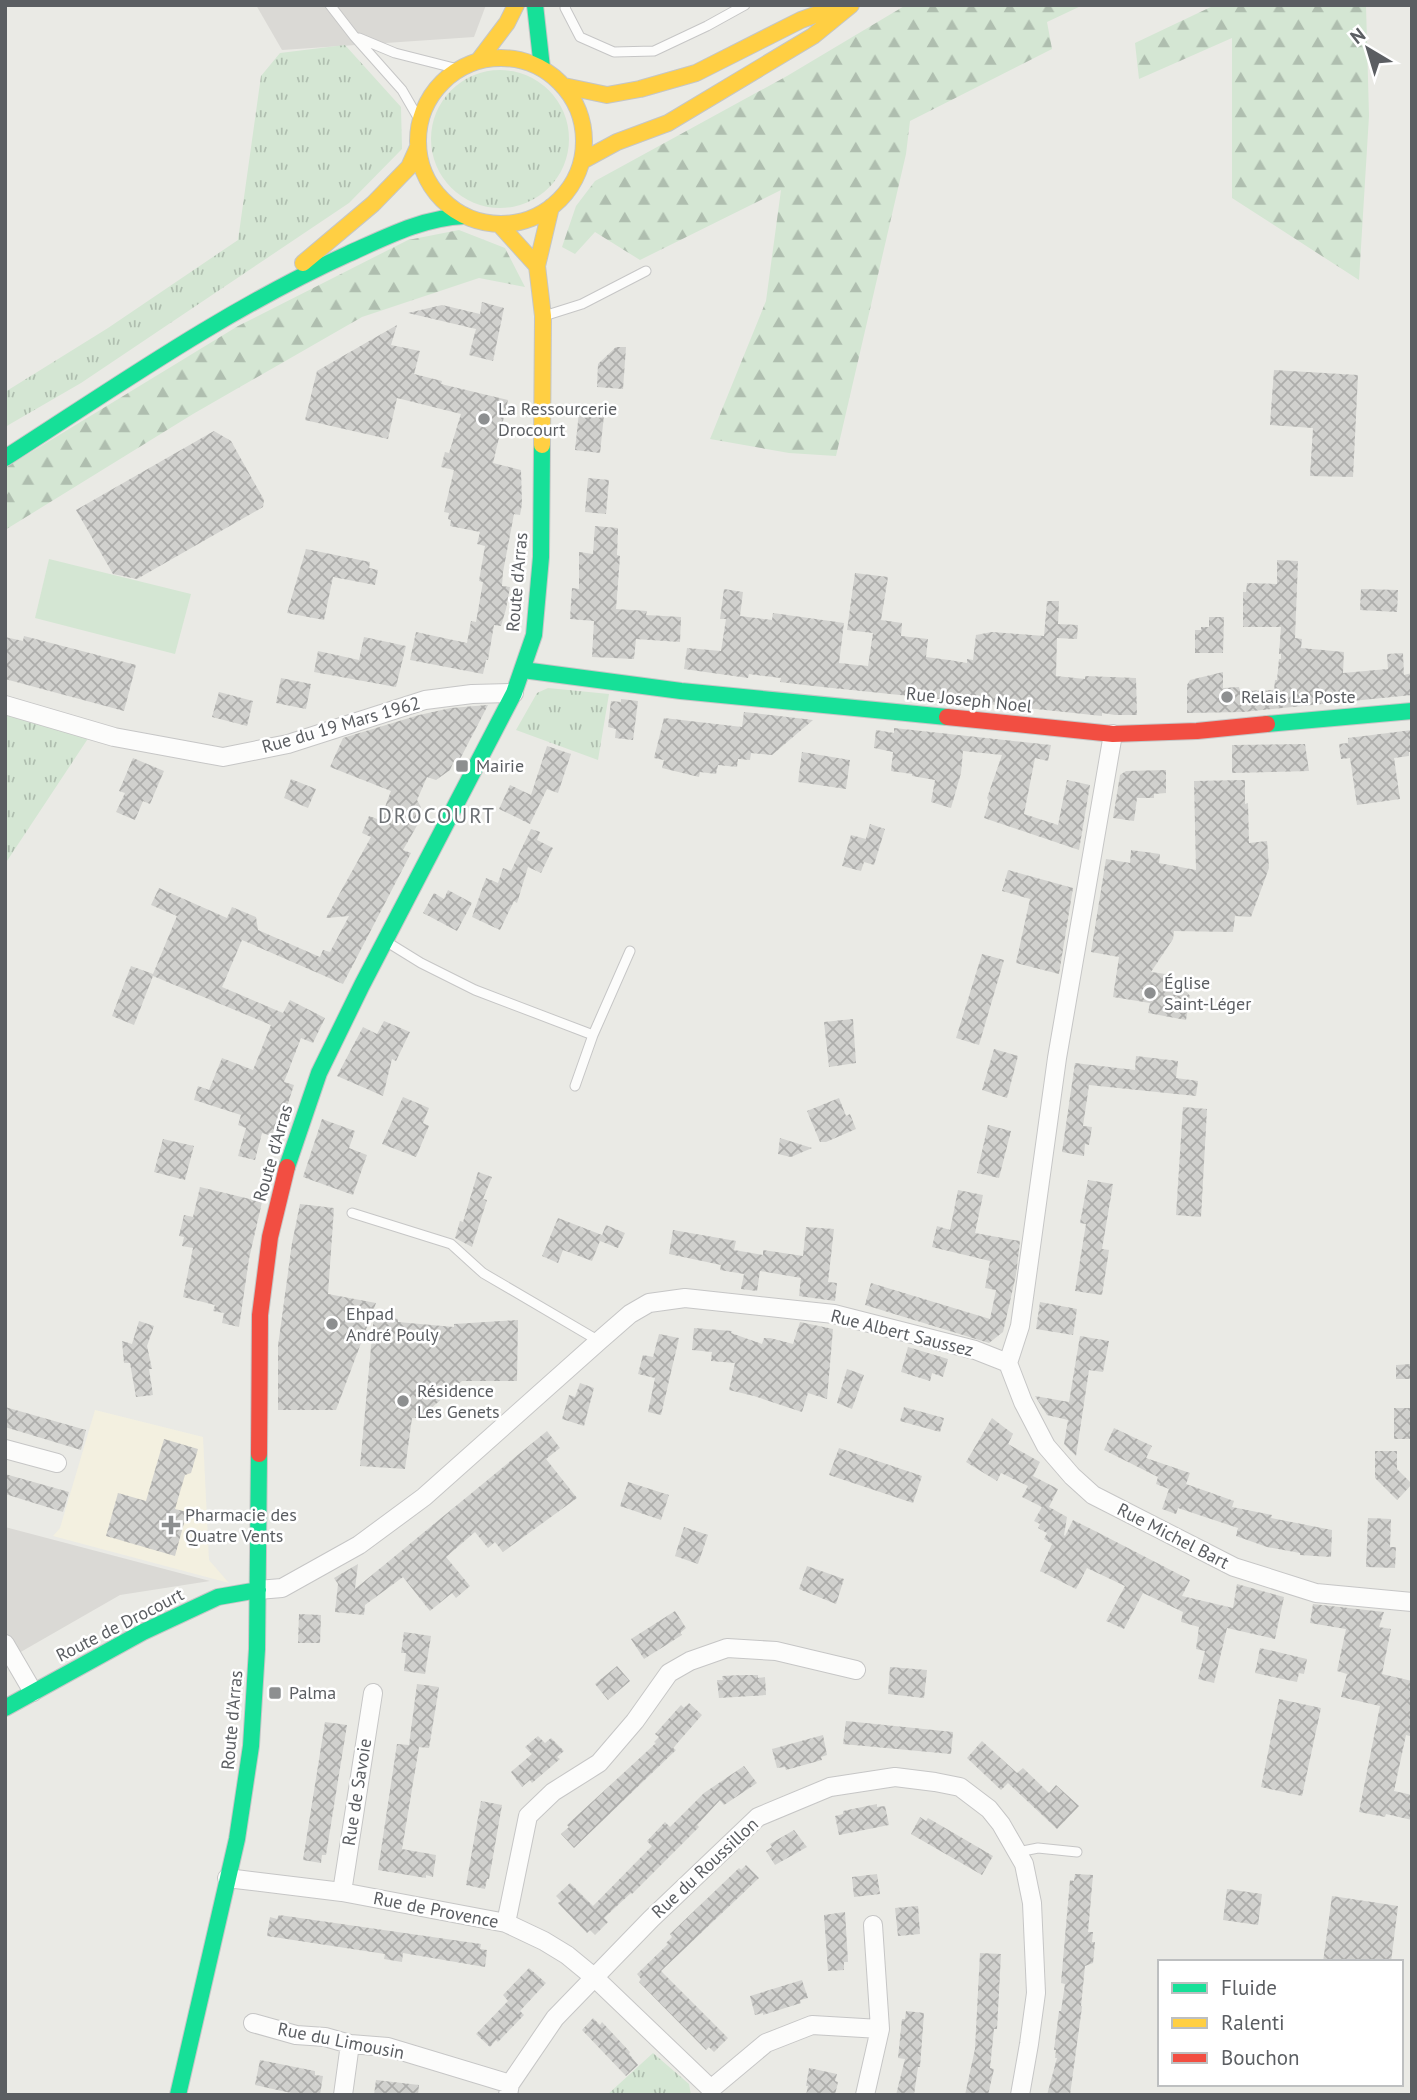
<svg xmlns="http://www.w3.org/2000/svg" width="1417" height="2100" font-family="'PT Sans',sans-serif">
<style>
.commercial{fill:#f3f0e0}
.industrial{fill:#dad9d5}
.grass{fill:url(#grass-tufts)}
.forest{fill:url(#forest-firs)}
.park{fill:#d4e6d3}
.building{fill:url(#building-cross-hatch)}
.lines{fill:none;stroke-linecap:round;stroke-linejoin:round}
.lane-casing{stroke:#c6c6c6;stroke-width:11}
.street-casing{stroke:#c6c6c6;stroke-width:20}
.fast-casing{stroke:#c5c6c6;stroke-width:18}
.slow-casing{stroke:#c5c6c6;stroke-width:18}
.jam-casing{stroke:#c5c6c6;stroke-width:18}
.lane{stroke:#fcfcfb;stroke-width:9}
.street{stroke:#fcfcfb;stroke-width:18}
.fast{stroke:#16e098;stroke-width:16}
.slow{stroke:#ffcf43;stroke-width:16}
.jam{stroke:#f24e42;stroke-width:16}
.poi-dot{fill:#8d8f90;stroke:#fff;stroke-width:2.5}
.labels{text-anchor:middle;stroke-width:5;stroke-linejoin:round;paint-order:stroke}
.poi-label{font-size:18px;fill:#5b5e62;stroke:#fff;text-anchor:start}
.street-label{font-size:18px;fill:#5b5e62;stroke:#fff}
.quarter-label{font-size:21px;letter-spacing:2px;fill:#6c7074;stroke:#fff}
</style>
<defs>
<pattern id="grass-tufts" width="24" height="20" patternUnits="userSpaceOnUse" patternTransform="scale(1.75)"><rect width="24" height="20" fill="#d4e6d3"/><path d="M3 7l-1-3M5 7V3M7 7l1-3M15 17l-1-3M17 17v-4M19 17l1-3" fill="none" stroke="#afbeaf"/></pattern>
<pattern id="forest-firs" width="22" height="20" patternUnits="userSpaceOnUse" patternTransform="scale(1.75)"><rect width="22" height="20" fill="#d4e6d3"/><path d="M5 1l3.5 6h-7zM16 11l3.5 6h-7z" fill="#afbeaf"/></pattern>
<pattern id="building-cross-hatch" width="8" height="8" patternUnits="userSpaceOnUse" patternTransform="scale(1.75)"><rect width="8" height="8" fill="#d1d1ce"/><path d="M0 0l8 8M0 8l8-8" fill="none" stroke="#adadab"/></pattern>
</defs>
<rect width="100%" height="100%" fill="#eaeae5"/>
<path class="commercial" d="M95 1410 203 1437 209 1560 229 1583 53 1536 60 1528Z"/>
<path class="industrial" d="M256 5H486L474 37 282 50Z
M5 1527 210 1581 120 1595 5 1661Z"/>
<path class="grass" d="M345 45 401 107 402 149 349 203 81 383 5 427V392L108 328 238 240 261 76 280 53Z
M431 139a69 69 0 1 1 138 0a69 69 0 1 1-138 0Z
M548 688 609 694 598 760 516 730 537 693Z
M5 712 91 734 5 864Z
M653 2053 689 2084 691 2095H607Z"/>
<path class="forest" d="M906 5H1083L1047 22 1052 49 910 121 906 154 836 456 789 453 710 439 766 301 781 190 640 260 595 232 575 254 562 247 576 206 595 181 787 76Z
M1215 5H1366L1369 116 1359 280 1232 198V38L1139 79 1135 43Z
M459 230 505 248 525 287 479 278 362 317 193 414 5 530V468L238 326 408 240Z"/>
<path class="park" d="M49 559 191 594 175 654 35 618Z"/>
<path class="building" d="M482 302 504 308 493 361 469 355 476 329 408 313 442 305 480 314Z
M397 325 391 345 420 351 414 374 442 381 441 384 508 400 493 463 521 470 522 504 520 515 514 514 503 572 502 586 510 587 506 609 501 626 494 625 488 660H486L483 674 410 660 416 632 467 643 471 621 476 622 483 582 479 581 485 546 477 544 480 532 450 526 451 520 448 519 449 513 444 512 454 470 441 467 445 452 449 453 461 414 397 398 388 439 305 420 317 371Z
M616 347H626L623 389 597 387 598 364Z
M1274 370 1358 375 1353 477 1310 476 1313 428 1270 425Z
M579 412 604 415 600 453 575 450Z
M214 431 231 441 264 500 263 507 137 579 113 574 76 510Z
M588 478 609 480 606 514 585 512Z
M595 526 618 528 617 555 620 556 616 609 647 611 646 615 681 617 680 642 636 639 634 659 592 657 594 621 570 619 572 588 579 589V552L593 554Z
M306 549 370 562 369 568 378 570 375 585 333 577 324 620 287 613Z
M1277 560 1298 561 1295 638 1302 639 1301 648 1344 652 1343 673 1388 669 1387 654 1403 653 1404 675 1412 673V695L1243 712 1187 713V685L1190 680 1223 672V688L1239 687 1240 691 1274 690 1275 680H1277L1279 659H1281V654H1279L1281 627H1243V592H1246L1247 583 1277 584Z
M855 573 888 577 881 620 902 623 901 636 928 639 926 657 949 660 967 663V659L973 660 976 635 992 632 1044 636 1047 601H1059L1058 624 1078 625 1077 639 1057 638 1056 676 1085 679V676L1136 678 1137 715H1115L1102 713V716L1055 711 813 686 780 682 781 678 749 674 748 678 684 669 687 648 721 651 726 619H720L724 589 743 592 740 616 772 620 773 613 844 623 839 663 868 666 873 633 847 630Z
M1361 589 1398 590 1397 612 1360 610Z
M1209 617H1224L1223 653H1195V630H1201V627H1209Z
M24 636 136 665 124 711 5 679V637L23 641Z
M364 637 406 646 396 687 314 672 318 651 359 660Z
M281 678 311 684 306 709 276 703Z
M219 692 253 701 247 726 212 717Z
M621 699 638 701 633 740 615 738 616 729 608 727 611 701 621 702Z
M488 705 458 763 454 761 450 770 436 780 427 777 417 800 421 807 419 822 403 850 411 853 343 984 242 940 222 987 283 1013 290 1000 325 1018 313 1043 301 1038 284 1082 294 1085 280 1127 275 1126 272 1136 262 1133 255 1160 238 1156 246 1128 238 1125 241 1115 194 1100 198 1086 209 1090 222 1058 253 1070 271 1025 153 976 134 1025 112 1016 131 966 153 974 177 916 151 905 159 888 227 918 232 907 256 917 258 930 320 957 323 950 330 952 349 916 326 918 371 837 362 833 369 816 380 820 391 791 330 767 343 738 419 715 451 708Z
M744 712 813 720 772 755 751 753 750 760 738 759 737 767 718 765 716 774 700 772 699 777 662 768 664 760 654 758 664 718 742 727Z
M894 728 1051 745 1048 761 1035 758 1024 814 1058 825 1067 780 1090 785 1079 850 984 818 989 802 987 798 1002 755 963 751 961 773 951 808 931 802 935 780 912 776V774L891 771 893 752 874 748 876 730 894 733Z
M1412 730V752H1409V756L1394 758 1400 799 1357 805 1350 758 1341 759 1339 744 1348 743V738Z
M1305 744 1309 771 1232 773V745Z
M547 746 571 754 558 793 547 789 530 824 499 809 510 785 531 795Z
M802 752 850 760 846 789 798 782Z
M133 758 164 771 150 804 143 801 135 820 116 812 125 793 119 791Z
M1166 770V793L1154 794V798H1137L1134 821 1113 818 1120 775 1126 771Z
M291 779 316 789 308 808 284 798Z
M1245 780V804L1248 803 1249 843 1267 841 1269 868 1251 917 1235 916 1233 932 1174 931 1173 939 1151 972 1173 975 1171 987 1184 989 1190 996 1186 1020 1148 1013 1150 1003 1113 997 1119 957 1091 952 1106 859 1130 863 1131 850 1160 854 1159 863 1196 870 1194 781Z
M870 824 885 829 874 865 864 862 861 871 842 866 851 835 866 839Z
M531 829 540 832 537 840 553 848 541 873 528 867 517 903 514 901 500 930 472 917 486 878 498 883 503 868 511 871Z
M1008 870 1073 888 1059 974 1016 963 1030 899 1002 891Z
M448 890 472 903 457 931 423 913 434 893 444 899Z
M982 954 1004 960 979 1045 956 1038Z
M853 1019 856 1063 829 1067 824 1022Z
M384 1021 410 1032 396 1061 392 1059 383 1096 337 1076 363 1027 377 1034Z
M994 1049 1018 1056 1007 1098 982 1090Z
M1136 1056 1178 1061 1176 1078 1198 1081 1196 1096 1089 1085 1083 1126 1092 1127 1089 1145 1085 1144 1084 1156 1062 1152 1075 1063 1135 1070Z
M403 1097 429 1108 423 1123 429 1126 416 1157 382 1144Z
M839 1098 846 1116 850 1114 856 1129 826 1142H820L807 1111Z
M1183 1107 1207 1109 1201 1217 1176 1215Z
M322 1119 355 1131 349 1148 367 1155 353 1195 303 1177Z
M988 1125 1011 1131 999 1178 977 1173Z
M780 1138 812 1148 791 1157 778 1154Z
M163 1139 194 1146 185 1180 154 1172Z
M478 1172 492 1177 483 1199 487 1200 472 1247 455 1238 460 1221 463 1222Z
M1088 1180 1113 1184 1102 1249 1109 1250 1102 1295 1075 1291 1086 1224 1080 1223Z
M200 1187 262 1202 249 1259 239 1327 222 1323 224 1313 213 1311 215 1305 183 1297 193 1248 182 1246 184 1237 179 1236 184 1215 193 1217Z
M958 1190 983 1195 975 1233 1020 1241 1016 1275 1003 1332 989 1343 865 1305 871 1283 990 1319 996 1290 985 1288 990 1261 932 1247 937 1226 950 1230Z
M300 1204 334 1208 328 1294 376 1303 336 1410H278V1346L292 1243Z
M558 1218 602 1235 606 1225 625 1233 618 1248 600 1241 592 1261 563 1250 558 1263 542 1256Z
M806 1227 834 1229 828 1282 837 1283 835 1301 799 1296 801 1278 760 1271 757 1291 741 1289 744 1274 720 1270 721 1265 669 1254 673 1230 736 1241 734 1250 763 1255V1250L803 1256Z
M1040 1302 1077 1309 1073 1335 1036 1329Z
M374 1315 398 1319V1322L454 1327V1324L518 1320 517 1381H462L420 1418H412L405 1469 360 1466Z
M139 1321 154 1326 147 1346 152 1369H149L153 1395 136 1397 130 1363H124L122 1341 132 1344Z
M800 1322 833 1329 827 1399 808 1393 802 1412 754 1396 729 1390 735 1363 711 1361 712 1352 692 1350 694 1328 732 1331 731 1333 762 1344 764 1338H770L793 1344Z
M659 1334 679 1338 661 1415 648 1412 655 1378 638 1374 643 1355 653 1357Z
M1080 1336 1109 1341 1103 1372 1089 1370 1076 1456 1064 1444 1068 1420 1047 1415 1035 1396 1069 1402Z
M908 1347 948 1359 943 1377 932 1373 930 1381 901 1372Z
M1412 1364V1379H1396V1365Z
M847 1369 864 1375 852 1409 837 1403Z
M580 1383 594 1388 584 1426 562 1419 569 1395 575 1397Z
M5 1407 86 1430 81 1450 5 1427Z
M904 1407 944 1418 940 1432 900 1421Z
M1394 1408H1412V1439H1394Z
M992 1418 1013 1434 1008 1444 1040 1462 1033 1476 1058 1489 1049 1507 1067 1517 1064 1535 1065 1536 1073 1520 1097 1532 1190 1580 1182 1596 1233 1608 1237 1584 1284 1597 1275 1639 1227 1628 1214 1683 1198 1679 1205 1651 1196 1649 1199 1627 1181 1622 1183 1612 1143 1593 1124 1629 1106 1621 1125 1586 1087 1568 1076 1589 1040 1571 1052 1544 1044 1539 1047 1533 1038 1528 1040 1524 1034 1521 1042 1507 1022 1497 1028 1486 1001 1473 997 1481 966 1462Z
M1114 1428 1152 1446 1146 1458 1190 1473 1186 1484 1234 1501 1232 1507 1272 1515 1271 1518 1332 1530 1331 1557 1300 1555V1553L1267 1547 1236 1536 1238 1528 1178 1508 1176 1514 1162 1509 1169 1489 1156 1484 1158 1477 1104 1450Z
M547 1431 560 1448 546 1459 577 1498 503 1552 495 1542 488 1548 475 1532 446 1557 470 1586 456 1598 452 1593 430 1611 403 1577 365 1605 364 1615 335 1612 338 1584 334 1578 358 1564 355 1589Z
M164 1439 198 1449 191 1473 185 1475 175 1509 187 1512 175 1556 106 1536 118 1493 146 1501Z
M839 1448 922 1476 913 1503 829 1475Z
M1375 1451H1397V1469L1412 1484 1397 1500 1375 1478Z
M5 1474 69 1492 63 1512 5 1494Z
M628 1482 669 1495 661 1520 620 1506Z
M1368 1518 1391 1519 1390 1547H1396L1395 1568 1366 1567Z
M684 1527 708 1535 698 1564 675 1556Z
M807 1566 844 1579 836 1604 799 1589Z
M1313 1604 1384 1612 1379 1627 1391 1629 1382 1674 1412 1681V1728L1410 1736 1406 1735 1394 1791 1412 1795V1820L1386 1814 1385 1817 1359 1812 1380 1706 1341 1697 1347 1674 1337 1671 1346 1629 1310 1623Z
M675 1611 686 1628 680 1633 682 1635 644 1659 631 1639Z
M299 1614 321 1615 320 1643H298Z
M404 1632 431 1636 425 1674 404 1671 406 1653H401Z
M1260 1648 1307 1659 1304 1674 1299 1673 1297 1682 1255 1673Z
M617 1666 630 1681 608 1700 595 1684Z
M890 1667 927 1670 924 1698 888 1694Z
M742 1675H758V1678L765 1677 766 1695 719 1698 717 1680H723L722 1676Z
M417 1684 439 1687 429 1748 419 1747 402 1849 436 1855 433 1877 426 1875V1878L378 1870 397 1744 409 1745Z
M1279 1699 1321 1708 1302 1796 1261 1787Z
M689 1703 702 1715 673 1748 676 1750 574 1848 561 1834 569 1827 567 1825 656 1743 654 1742 659 1737 655 1734 681 1705 684 1708Z
M846 1721 953 1732 951 1754 843 1744Z
M325 1722 347 1725 326 1855H322L321 1863 303 1860Z
M823 1735 827 1755 821 1757 822 1760 786 1770 785 1767 777 1768 772 1749Z
M538 1736 545 1743 551 1738 564 1751 557 1757 560 1759 532 1783 530 1780 522 1787 511 1772 532 1754 525 1747Z
M982 1741 1017 1773 1023 1768 1049 1793 1056 1785 1079 1806 1057 1829 1008 1783 1001 1790 967 1758Z
M744 1766 757 1783 724 1805 720 1800 697 1825 699 1827 632 1894 631 1893 604 1918 608 1922 595 1935 590 1930 587 1933 558 1903 561 1901 556 1896 570 1883 593 1906 652 1846 647 1841 665 1822 670 1827 704 1793Z
M481 1801 502 1805 489 1879H487L485 1889 466 1885Z
M877 1804V1807L885 1806 889 1825 839 1835 835 1816 843 1814V1811Z
M920 1817 926 1821 928 1818 993 1856 982 1875 911 1834Z
M794 1830 807 1847 775 1865 766 1851 772 1847 770 1844Z
M746 1865 759 1878 661 1971 728 2038 714 2052 709 2047 706 2050 639 1982 641 1979 637 1974 668 1944 666 1943 672 1937 670 1934 739 1868 741 1870Z
M877 1874 880 1894 854 1897 852 1877Z
M1075 1874 1093 1875 1088 1932H1093L1092 1942H1095L1093 1963 1085 1966 1081 2006 1082 2007 1070 2095H1047L1057 2058H1055L1056 2050H1054L1059 2011H1061L1065 1984 1061 1983 1070 1880 1074 1881Z
M1227 1889 1262 1894 1258 1925 1223 1920Z
M1332 1896 1398 1906 1391 1962H1323Z
M918 1906 920 1934 898 1936 895 1908Z
M845 1912 848 1962H844V1970L828 1971 824 1915Z
M279 1915 481 1944 480 1949 487 1950 485 1967 403 1953 402 1962 384 1959 385 1954 267 1936 270 1917 277 1919Z
M980 1953 1001 1954 997 2029H994L990 2068 994 2069 988 2095H965L975 2049Z
M529 1968 546 1983 520 2011 524 2015 498 2042 496 2040 490 2047 476 2034 508 2001 503 1995Z
M802 1980 808 1998 800 2000 801 2003 763 2015V2013L755 2015 750 1996Z
M906 2011 924 2013 920 2067H918L914 2095H896L905 2059 898 2058 902 2019H905Z
M593 2018 600 2025 602 2022 630 2052 629 2054 638 2065 626 2076 582 2030Z
M260 2060 315 2071V2075L323 2076 320 2095H300L255 2085Z
M809 2068 837 2074 835 2081 838 2082 835 2095H806L808 2086H806Z
M376 2080 419 2085 418 2095H374Z"/>
<g class="lines">
<g class="lane-casing">
<path id="lane" d="M330 5 354 36 402 90 420 121
M566 5 565 8 580 37 614 52 654 51 707 26 745 5
M359 38 395 53 458 69
M544 316 582 304 646 271
M387 942 421 963 475 990 593 1035 630 951
M575 1086 593 1035
M352 1213 451 1244 483 1273 599 1341
M1018 1852 1038 1848 1077 1852"/>
</g>
<g class="street-casing">
<path id="street" d="M5 705 114 737 223 757 288 744 425 700 472 694 514 693
M1008 1363 1020 1326 1057 1058 1113 734
M1008 1363 1023 1402 1046 1446 1072 1476 1093 1495 1234 1567 1316 1593 1412 1602
M5 1449 57 1463
M258 1590 282 1588 359 1545 424 1497 599 1341 630 1314 649 1303 685 1298 834 1314 975 1350 1008 1363
M5 1644 33 1692
M227 1878 342 1892 506 1923 544 1941 567 1955 595 1978 711 2089
M342 1892 373 1693
M506 1923 528 1816 553 1792 599 1763 635 1721 669 1673 690 1661 727 1648 776 1651 856 1670
M253 2023 296 2035 325 2037 350 2044 388 2047 510 2084
M711 2089 766 2043 812 2025 880 2029
M343 2095 350 2044
M508 2095 510 2084 555 2018 651 1919 758 1817 830 1787 895 1777 935 1782 960 1787 989 1809 1001 1824 1024 1864 1032 1903 1036 1993 1029 2044 1020 2095
M865 2095 880 2029 873 1925"/>
</g>
<g class="fast-casing">
<path id="fast" d="M535 5 542 68
M5 458C117 386 227 309 348 254 386 237 422 218 464 216
M523 670 681 691 947 717
M1267 724 1412 711
M287 1167 319 1073 362 985 514 693 534 635 541 557 542 445
M5 1708 143 1632 218 1597 258 1590
M178 2095 237 1839 251 1746 257 1649 259 1454"/>
</g>
<g class="slow-casing">
<path id="slow" d="M418 141a83 83 0 1 1 166 0a83 83 0 1 1-166 0Z
M479 60 507 23 516 5
M564 86 607 95 640 89 696 73 801 20 837 7
M582 161 617 142 668 123 813 36 851 5
M499 224 537 266
M303 263 373 204 409 167 418 147
M542 445 543 316 537 266 551 207"/>
</g>
<g class="jam-casing">
<path id="jam" d="M947 717 1113 734 1197 731 1267 724
M259 1454 260 1315 270 1237 287 1167"/>
</g>
<use href="#lane" class="lane"/>
<use href="#street" class="street"/>
<use href="#fast" class="fast"/>
<use href="#slow" class="slow"/>
<use href="#jam" class="jam"/>
</g>
<g class="poi-dot">
<circle cx="484" cy="419" r="7"/>
<circle cx="1227" cy="697" r="7"/>
<rect x="455" y="759" width="14" height="14" rx="3.5"/>
<circle cx="1150" cy="993" r="7"/>
<circle cx="332" cy="1324" r="7"/>
<circle cx="403" cy="1401" r="7"/>
<path d="M167.5 1514.5h7v7h7v7h-7v7h-7v-7h-7v-7h7z"/>
<rect x="268" y="1686" width="14" height="14" rx="3.5"/>
</g>
<g class="labels">
<g class="poi-label">
<text x="498" y="415">La Ressourcerie<tspan x="498" dy="21">Drocourt</tspan></text>
<text x="1241" y="703">Relais La Poste</text>
<text x="476" y="772">Mairie</text>
<text x="1164" y="989">Église<tspan x="1164" dy="21">Saint-Léger</tspan></text>
<text x="346" y="1320">Ehpad<tspan x="346" dy="21">André Pouly</tspan></text>
<text x="417" y="1397">Résidence<tspan x="417" dy="21">Les Genets</tspan></text>
<text x="185" y="1521">Pharmacie des<tspan x="185" dy="21">Quatre Vents</tspan></text>
<text x="289" y="1699">Palma</text>
</g>
<g class="street-label">
<text transform="translate(517 582) rotate(-85)" y="6">Route d'Arras</text>
<text transform="translate(969 700) rotate(6)" y="6">Rue Joseph Noel</text>
<text transform="translate(341 725) rotate(-16)" y="6">Rue du 19 Mars 1962</text>
<text transform="translate(273 1153) rotate(-74)" y="6">Route d'Arras</text>
<text transform="translate(902 1333) rotate(14)" y="6">Rue Albert Saussez</text>
<text transform="translate(1173 1536) rotate(27)" y="6">Rue Michel Bart</text>
<text transform="translate(120 1625) rotate(-27)" y="6">Route de Drocourt</text>
<text transform="translate(232 1720) rotate(-85)" y="6">Route d'Arras</text>
<text transform="translate(357 1792) rotate(-81)" y="6">Rue de Savoie</text>
<text transform="translate(705 1868) rotate(-43)" y="6">Rue du Roussillon</text>
<text transform="translate(436 1910) rotate(11)" y="6">Rue de Provence</text>
<text transform="translate(341 2041) rotate(11)" y="6">Rue du Limousin</text>
</g>
<g class="quarter-label">
<text x="437" y="823">DROCOURT</text>
</g>
</g>
<rect width="1417" height="2100" fill="none" stroke="#5b5e62" stroke-width="14"/>
<rect x="1158" y="1960" width="245" height="126" fill="#ffffff" stroke="#bdbfc0" stroke-width="2"/>
<rect x="1172" y="1983" width="35" height="10" fill="#16e098" stroke="#bdbfc0" stroke-width="2"/>
<text x="1221" y="1995" font-size="21" fill="#5b5e62">Fluide</text>
<rect x="1172" y="2018" width="35" height="10" fill="#ffcf43" stroke="#bdbfc0" stroke-width="2"/>
<text x="1221" y="2030" font-size="21" fill="#5b5e62">Ralenti</text>
<rect x="1172" y="2053" width="35" height="10" fill="#f24e42" stroke="#bdbfc0" stroke-width="2"/>
<text x="1221" y="2065" font-size="21" fill="#5b5e62">Bouchon</text>
<g transform="translate(1368 49) rotate(322)" stroke="#ffffff" stroke-width="5" paint-order="stroke">
<path d="M0-5L12 26L0 18L-12 26Z" fill="#5b5e62"/>
<text y="-10" font-size="19" font-weight="bold" text-anchor="middle" fill="#5b5e62">N</text>
</g>
</svg>
